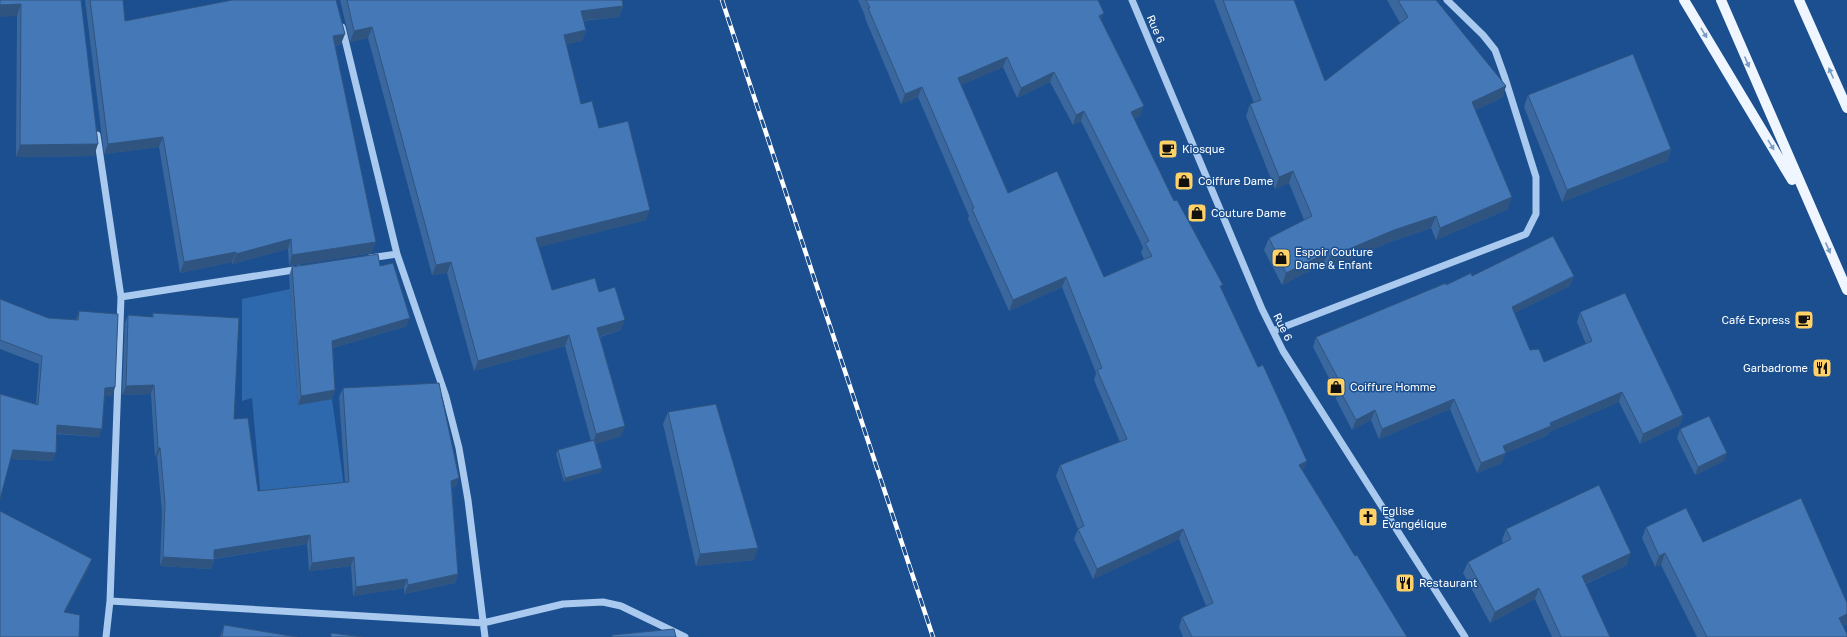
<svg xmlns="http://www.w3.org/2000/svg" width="1847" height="637" font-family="'Golos Text',sans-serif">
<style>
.green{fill:#2e69ad}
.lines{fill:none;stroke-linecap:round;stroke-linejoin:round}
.minor{stroke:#a9c9ee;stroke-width:7}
.major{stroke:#f0f6ff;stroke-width:10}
.rail-casing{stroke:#fff;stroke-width:4.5}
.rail{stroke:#1b4f8f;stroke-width:3;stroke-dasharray:9;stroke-linecap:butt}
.wall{fill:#3a679d;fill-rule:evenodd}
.shaded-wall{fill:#305480}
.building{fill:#4478b7;stroke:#305480;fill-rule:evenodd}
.oneway{fill:#7b9ac1}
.labels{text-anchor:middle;stroke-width:3;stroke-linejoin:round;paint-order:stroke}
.street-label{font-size:11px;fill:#fff;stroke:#1b4f8f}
.poi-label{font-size:11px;fill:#fff;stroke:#1b4f8f;text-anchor:start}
</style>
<rect width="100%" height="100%" fill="#1b4f8f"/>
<path class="green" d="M290 289 298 405 332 399 345 494 261 500 252 398 242 401V299Z"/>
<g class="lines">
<path class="minor" d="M1132 0 1262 309 1283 351 1465 637
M342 27 397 254 446 397 459 448 468 500 485 637
M97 135 121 297 110 601 106 637
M370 258 397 254
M121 297 300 269
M1273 331 1526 234 1536 214V177L1505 78 1495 50 1483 35 1447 0
M110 601 483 623 563 604 603 602 621 606 685 637"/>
<path class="major" d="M1684 0 1792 180
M1721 0 1847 290
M1799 0 1847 108"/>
<g class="rail-casing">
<path id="rail" d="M722 0 933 637"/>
</g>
<use href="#rail" class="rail"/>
</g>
<path class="wall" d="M0 0H81L94 156 16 157 17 16Z
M85 0H123L125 21 341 44 335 46 372 253 289 266 288 249 232 264V262L180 273 159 147 104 154Z
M340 0H622L623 6 619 17 583 21 586 30 582 41 566 44 581 104 599 128 646 220 539 247 552 290 599 292 621 330 600 337 625 426 621 436 595 444 601 472 564 482 556 454 558 450 591 441 565 346 474 371 447 273 432 275 368 38 350 42Z
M858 0H1098L1104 13 1101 20 1140 116 1134 119 1174 201 1221 288 1303 471 1355 556 1407 637H1183L1179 627 1182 617 1206 606 1179 539 1093 579 1074 539 1078 529 1056 476 1060 465 1120 442 1094 380 1096 373 1062 287 1009 311 968 219 969 216 918 97 901 104 865 18V16ZM1003 67 1017 98 1050 82 1073 125 1081 121 1143 247 1141 253 1144 259 1104 277 1008 193 961 85Z
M1214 0H1294L1325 81 1400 23 1387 0H1436L1506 86 1502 98 1475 110 1508 209 1436 240 1431 228 1390 242 1326 270 1323 264 1282 285 1264 250 1269 238 1304 220 1289 183 1275 189 1246 116 1250 104 1254 103Z
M1528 95 1671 149 1667 161 1562 202 1524 107Z
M380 266 407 326 333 348 335 390 332 399 298 405 289 276 292 267Z
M1472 276H1574L1570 286 1514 313 1530 350 1544 362 1586 344 1577 322 1580 312 1683 415 1680 425 1640 444 1619 402 1549 432 1548 435 1506 453 1502 463 1477 473 1450 409 1379 439 1371 420 1352 430 1336 399 1337 394 1313 347 1316 337 1446 285Z
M0 299 48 318 76 320 79 311 115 387 112 396H105L99 437 56 434 53 461 11 459 0 394 36 404 39 364 0 349Z
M153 313 234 419 258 491 345 483 339 397 343 388 459 478 456 486 452 488 458 574 455 583 404 594V588L353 596 351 566 309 571 307 544 214 559V560L211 569 160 566 162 512 157 457H155L151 394 122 395 125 323 128 315 152 317Z
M668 412 754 560 696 566 663 424Z
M1680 429 1724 461 1695 475 1677 438Z
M1646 527 1703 542 1847 624 1843 626 1847 637H1697L1661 565 1655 567 1642 538Z
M1506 529 1627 565 1586 584 1610 637H1552L1535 599 1490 623 1463 573 1468 562 1503 543 1502 540Z
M224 625 297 637H220Z"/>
<path class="shaded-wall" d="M21 4 17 16 0 17V5Z
M623 6 619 17 577 21 581 11Z
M1104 13 1100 23 1099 16Z
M372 27 368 38 350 42 354 31Z
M586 30 582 41 560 46 564 35Z
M345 34 341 44 329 47 333 36Z
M1007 57 1003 67 955 88 958 78Z
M1054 72 1050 82 1017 98 1021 88Z
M1506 86 1502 98 1467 114 1472 102Z
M922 87 918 97 901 104 905 94Z
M1144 106 1140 116 1127 123 1131 112Z
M1084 111 1081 121 1073 125 1076 115Z
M163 137 159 147 104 154 108 144Z
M98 144 94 156 16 157 20 145Z
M1671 149 1667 161 1562 202 1567 190Z
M1293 171 1289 183 1275 189 1279 177Z
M1512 197 1508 209 1436 240 1440 228Z
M650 210 646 220 532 249 536 238Z
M1436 216 1431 228 1390 242 1326 270 1330 257 1394 230Z
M291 239 288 249 232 264 236 254Z
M376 242 372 253 289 266 292 255Z
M236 252 232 262 180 273 184 262Z
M1328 252 1323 264 1282 285 1286 273Z
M451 262 447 273 432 275 436 265Z
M1574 276 1570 286 1508 316 1512 307Z
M1066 277 1062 287 1009 311 1013 300Z
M410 318 407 326 329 349 332 341Z
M625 320 621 330 594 338 597 328Z
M569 335 565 346 474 371 478 361Z
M154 385 151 394 122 395 126 386Z
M115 387 112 396H102L105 388Z
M335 390 332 399 298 405 301 396Z
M1622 392 1619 402 1549 432 1548 435 1506 453 1502 463 1477 473 1481 463 1503 446 1550 423Z
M1454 399 1450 409 1379 439 1382 429Z
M1375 410 1371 420 1352 430 1356 420Z
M1683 415 1680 425 1640 444 1643 434Z
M57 425 102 429 99 437 54 433Z
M625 426 621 436 592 445 596 434Z
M158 448H160L157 457H155Z
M13 450 56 453 53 461 10 459Z
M1727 453 1724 461 1695 475 1698 467Z
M1307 461 1303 471 1295 475 1299 465Z
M602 468 601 472 564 482 565 478Z
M459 478 456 486 448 490 451 481Z
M1183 529 1179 539 1093 579 1097 569Z
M310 535 307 544 211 559 214 550Z
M758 548 754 560 696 566 700 554Z
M1631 553 1627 565 1578 587 1582 576Z
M1665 553 1661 565 1655 567 1659 556Z
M163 557 214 560 211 569 160 566Z
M354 557 351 566 309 571 312 563Z
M92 559 89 568 61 620 64 612Z
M458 574 455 583 404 594 408 585Z
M407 579 404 588 353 596 356 587Z
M1539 588 1535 599 1490 623 1495 612Z
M1847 614V624L1834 629 1839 618Z"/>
<path class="building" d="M0 0H81L98 144 20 145 21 4 0 5Z
M90 0H123L125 21 232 0H336L345 34 333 36 376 242 292 255 291 239 236 254V252L184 262 163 137 108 144Z
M347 0H622L623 6 581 11 586 30 564 35 581 104 592 101 599 128 628 121 650 210 536 238 552 290 595 278 599 292 615 287 625 320 597 328 625 426 596 434 569 335 478 361 451 262 436 265 372 27 354 31Z
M866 0H1098L1104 13 1099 16 1144 106 1131 112 1174 201 1177 200 1223 285 1220 286 1258 367 1263 365 1307 461 1299 465 1355 556 1357 555 1407 637H1192L1182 617 1213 603 1183 529 1097 569 1078 529 1084 526 1060 465 1127 439 1097 370 1102 368 1066 277 1013 300 972 209 974 208 922 87 905 94 868 8H870ZM1007 57 1021 88 1054 72 1076 115 1084 111 1149 241 1145 243 1152 256 1104 277 1057 171 1008 193 958 78Z
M1223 0H1294L1325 81 1408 17 1398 0H1436L1506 86 1472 102 1512 197 1440 228 1436 216 1394 230 1330 257 1328 252 1286 273 1269 238 1312 216 1293 171 1279 177 1250 104 1261 100Z
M1633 54 1671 149 1567 190 1528 95Z
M1553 236 1574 276 1512 307 1530 350 1539 349 1544 362 1592 341 1580 312 1625 293 1683 415 1643 434 1622 392 1550 423 1551 426 1503 446 1506 453 1481 463 1454 399 1382 429 1375 410 1356 420 1339 389 1343 388 1316 337 1446 283V285L1471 273 1472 276Z
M378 254 380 266 393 263 410 318 332 341 335 390 301 396 292 267Z
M0 299 48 318 78 320 79 311 118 314 115 387 105 388 102 429 57 425 56 453 13 450 0 499V394L38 405 42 356 0 340Z
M153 313 239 318 234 419 248 418 258 491 349 482 343 388 439 383 459 478 451 481 458 574 408 585 407 579 356 587 354 557 312 563 310 535 214 550V560L163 557 165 503 160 448H158L154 385 126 386 128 315 153 317Z
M716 404 758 548 700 554 668 412Z
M1709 416 1727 453 1698 467 1680 429Z
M594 440 602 468 565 478 558 450Z
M1599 485 1631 553 1582 576 1610 637H1561L1539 588 1495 612 1468 562 1511 539 1506 529Z
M1801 498 1847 603V614L1839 618 1847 634V637H1707L1665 553 1659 556 1646 527 1686 508 1703 542Z
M0 511 92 559 64 612 80 615 79 637H0Z
M224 625 297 637H222Z
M674 629 676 637H612V635Z
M331 633 363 637H331Z"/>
<defs><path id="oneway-solid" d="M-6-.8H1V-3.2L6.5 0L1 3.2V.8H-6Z"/></defs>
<g class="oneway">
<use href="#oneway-solid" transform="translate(1704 33) rotate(59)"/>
<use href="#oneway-solid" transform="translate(1747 62) rotate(67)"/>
<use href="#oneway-solid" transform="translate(1831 73) rotate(-114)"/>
<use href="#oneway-solid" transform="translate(1771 145) rotate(59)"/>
<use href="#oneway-solid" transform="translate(1828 248) rotate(66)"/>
</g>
<defs>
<g id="cafe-square" transform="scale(1)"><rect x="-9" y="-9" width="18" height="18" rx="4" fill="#ffd166" stroke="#1b4f8f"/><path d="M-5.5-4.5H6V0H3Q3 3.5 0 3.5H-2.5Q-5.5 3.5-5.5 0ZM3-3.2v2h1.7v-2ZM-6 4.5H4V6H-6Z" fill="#111"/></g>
<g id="shop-square" transform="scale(1)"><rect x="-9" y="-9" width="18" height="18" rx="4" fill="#ffd166" stroke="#1b4f8f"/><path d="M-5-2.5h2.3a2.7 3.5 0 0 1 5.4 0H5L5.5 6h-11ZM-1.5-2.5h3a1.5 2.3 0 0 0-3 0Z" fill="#111"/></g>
<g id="restaurant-square" transform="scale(1)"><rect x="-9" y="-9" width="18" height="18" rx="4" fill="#ffd166" stroke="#1b4f8f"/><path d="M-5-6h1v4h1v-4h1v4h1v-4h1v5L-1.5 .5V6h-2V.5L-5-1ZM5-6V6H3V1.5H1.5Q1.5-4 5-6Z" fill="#111"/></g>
<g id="church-square" transform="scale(1)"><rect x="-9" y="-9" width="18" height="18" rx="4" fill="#ffd166" stroke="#1b4f8f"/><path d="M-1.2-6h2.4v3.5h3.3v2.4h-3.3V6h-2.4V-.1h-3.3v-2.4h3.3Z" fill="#111"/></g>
</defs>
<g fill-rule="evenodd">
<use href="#cafe-square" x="1168" y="149"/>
<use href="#shop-square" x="1184" y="181"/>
<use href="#shop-square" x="1197" y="213"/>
<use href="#shop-square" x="1281" y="258"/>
<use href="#cafe-square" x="1804" y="320"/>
<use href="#restaurant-square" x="1822" y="368"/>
<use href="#shop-square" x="1336" y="387"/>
<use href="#church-square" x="1368" y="517"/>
<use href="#restaurant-square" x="1405" y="583"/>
</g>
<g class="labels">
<g class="street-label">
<text transform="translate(1156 29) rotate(67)" y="4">Rue 6</text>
<text transform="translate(1283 327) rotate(64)" y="4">Rue 6</text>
</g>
<g class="poi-label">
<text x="1182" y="153">Kiosque</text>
<text x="1198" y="185">Coiffure Dame</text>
<text x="1211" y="217">Couture Dame</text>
<text x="1295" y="256">Espoir Couture<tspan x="1295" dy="13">Dame &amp; Enfant</tspan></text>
<text x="1790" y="324" text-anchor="end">Café Express</text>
<text x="1808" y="372" text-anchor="end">Garbadrome</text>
<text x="1350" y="391">Coiffure Homme</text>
<text x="1382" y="515">Eglise<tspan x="1382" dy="13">Evangélique</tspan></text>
<text x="1419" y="587">Restaurant</text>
</g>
</g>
</svg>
